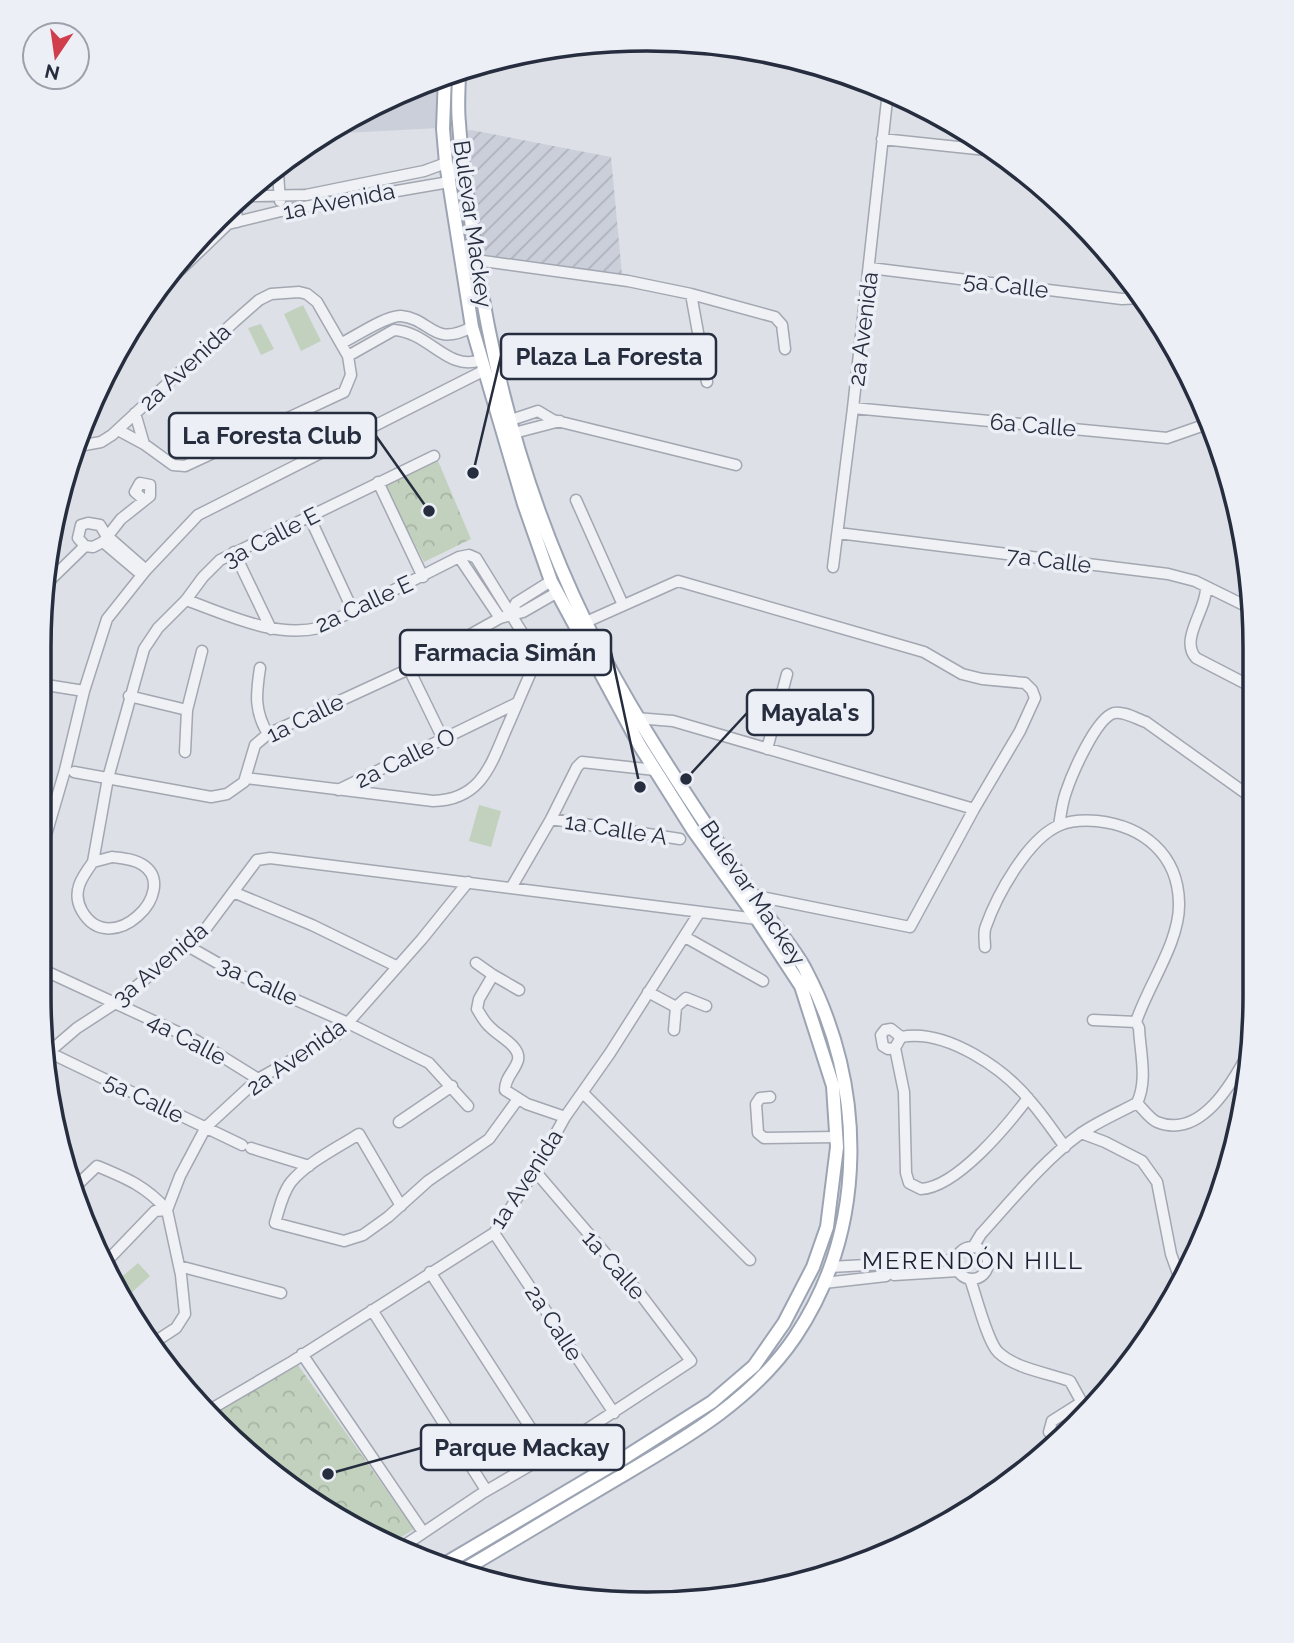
<svg xmlns="http://www.w3.org/2000/svg" width="1294" height="1643" font-family="Raleway,sans-serif">
<style>
.built{fill:#cbcfd9}
.industrial{fill:url(#industrial-furrows)}
.grass{fill:#c2d1be}
.park{fill:url(#park-crowns)}
.lines{fill:none;stroke-linecap:round;stroke-linejoin:round}
.minor-casing{stroke:#a2a7b1;stroke-width:13}
.major-casing{stroke:#9ca4b3;stroke-width:16}
.minor{stroke:#f0f1f5;stroke-width:10}
.major{stroke:#fff;stroke-width:12}
.labels{text-anchor:middle;stroke-width:7;stroke-linejoin:round;paint-order:stroke}
.street-label{font-size:23px;fill:#262d3e;stroke:#eceff5}
.neighbourhood-label{font-size:24px;letter-spacing:2px;fill:#191f2e;stroke:#eceff5}
.rim{fill:none;stroke:#262d3e;stroke-width:3.5}
.leader{fill:none;stroke:#262d3e;stroke-width:2.5}
.callout-dot{fill:#262d3e;stroke:#eceff5;stroke-width:2.5}
.callout{fill:#eceff5;stroke:#262d3e;stroke-width:2.5}
.callout-label{font-size:24px;text-anchor:middle;font-weight:bold;fill:#262d3e}
</style>
<defs>
<pattern id="industrial-furrows" width="10" height="10" patternUnits="userSpaceOnUse" patternTransform="scale(1.75)"><rect width="10" height="10" fill="#cbcfd9"/><path d="M-1 1l2-2M0 10L10 0M9 11l2-2" fill="none" stroke="#aeb2bb"/></pattern>
<pattern id="park-crowns" width="20" height="18" patternUnits="userSpaceOnUse" patternTransform="scale(1.75)"><rect width="20" height="18" fill="#c2d1be"/><path d="M2 6a3 3 0 1 1 6 0M12 15a3 3 0 1 1 6 0" fill="none" stroke="#a7b4a4"/></pattern>
</defs>
<rect width="100%" height="100%" fill="#dde0e7"/>
<path class="built" d="M436 78 438 128 326 134 343 120Z"/>
<path class="industrial" d="M471 130 611 157 622 275 477 255 466 131Z"/>
<path class="grass" d="M303 305 321 341 301 351 284 314Z
M261 324 274 349 261 355 248 328Z
M479 805 501 811 491 847 469 841Z
M138 1263 150 1276 129 1295 117 1281Z"/>
<path class="park" d="M438 461 471 539 424 562 384 484Z
M298 1365 414 1529 392 1543 342 1523 216 1426 209 1416Z"/>
<g class="lines">
<g class="minor-casing">
<path id="minor" d="M882 139 996 151
M278 173 280 201
M250 196 306 195 424 171 446 163
M236 208 237 222
M476 260 628 281 691 294 775 317 782 325 785 349
M870 268 1122 299 1142 298
M691 294 707 382
M154 295 228 224 281 211 449 182 453 171 463 159
M342 343C356 336 387 315 401 316 432 319 432 348 472 327
M348 356 394 330C429 332 448 372 480 360
M853 408 1167 438 1210 423
M135 413 144 444
M511 420 538 411 553 420 736 465
M514 433 560 421
M73 447 101 442 112 435 234 322 259 300 271 294 299 292 307 294 317 302 348 356 351 375 344 392 185 466 173 465 144 444 118 430
M378 482 423 577
M144 500 135 492 140 483 150 485V496L121 519 103 542 93 547 85 546 78 538 81 525 88 523 100 525 106 535 146 570
M576 500 623 605
M309 516 353 611
M838 533 1168 574 1195 581 1254 610
M103 542 142 575
M234 552 271 629
M459 557 500 618
M833 567 853 408 888 91
M44 586 85 546
M1206 587C1207 610 1179 639 1196 658L1254 688
M186 600C229 615 273 638 319 628L459 557 469 555 476 558 531 647 534 660 531 672C522 692 514 712 505 732 490 768 479 800 433 801L246 778
M511 614 516 603 551 581
M586 622 678 581 924 652 962 674 982 679 1025 683 1032 690 1035 698 1020 731 974 809 910 927 752 895
M260 668C256 694 254 711 268 734
M409 669 443 739
M40 684 84 691
M129 696 187 710
M636 718 673 721 974 809
M767 749 787 674
M185 752 187 710 202 651
M74 772 211 797 227 794 244 782 255 745 268 734 409 669 500 618 523 612 556 593
M338 790 517 703
M551 819 680 839
M1059 825C1061 814 1062 803 1066 792 1072 774 1096 718 1114 713 1124 711 1137 719 1146 722L1255 800
M112 857C122 858 134 859 143 865 181 890 111 961 82 911 71 892 82 877 93 862Z
M39 859 65 770 84 691 107 619 146 570 198 515 483 371
M93 862 108 778 144 649 158 628 186 600 203 577 220 560 434 456
M511 888 551 819 577 767 582 762 655 770
M233 892 312 925 396 966
M685 937 763 981
M186 945 235 973 348 1023 429 1063 468 1106
M985 947C985 941 983 932 986 926 997 895 1028 838 1060 825 1072 820 1084 820 1097 821 1143 826 1178 854 1179 903 1180 942 1148 985 1136 1022L1139 1028C1140 1052 1148 1080 1137 1103 1143 1109 1150 1119 1157 1122 1201 1140 1233 1082 1250 1050
M476 963 493 975
M39 968 197 1041 258 1079
M519 990 493 975 479 999 477 1009C481 1015 484 1022 490 1027 498 1036 521 1046 518 1060 515 1071 505 1077 505 1090L527 1104 565 1117
M648 992 676 1007 674 1030
M676 1007 686 998 706 1006
M1093 1020 1136 1022
M895 1048 888 1049 883 1046 881 1035 885 1030 891 1029 901 1037
M46 1051 242 1145
M49 1052 77 1028 117 1002 204 931 257 860 270 858 757 919
M583 1093 750 1260
M770 1097 760 1098 756 1104 758 1133 764 1138 837 1137
M1028 1098C1007 1126 957 1187 921 1189L909 1183 906 1173 904 1092 895 1048 901 1037C946 1028 1005 1069 1032 1103 1044 1117 1054 1132 1065 1147
M399 1122 452 1086
M1081 1133 1105 1142 1142 1161 1157 1182 1171 1254 1181 1282
M251 1148 309 1166
M74 1188 97 1166C126 1178 146 1186 167 1210L180 1176 206 1127 258 1079 338 1034 422 939 468 882
M401 1206 359 1134C337 1148 308 1162 291 1182 282 1194 279 1210 275 1223L344 1241 363 1235 388 1217 428 1181 489 1139 518 1099
M494 1233 614 1413
M973 1247 981 1234C1012 1200 1042 1162 1080 1134 1097 1122 1118 1113 1137 1103
M956 1263a16 16 0 1 1 32 0a16 16 0 1 1-32 0Z
M105 1263 155 1211 167 1210 181 1275 185 1314 176 1328 153 1343
M893 1263 956 1260
M179 1266 281 1293
M830 1267 885 1264
M430 1272 548 1455
M894 1275 958 1271
M970 1279C976 1295 987 1341 998 1352 1016 1369 1048 1373 1070 1381L1086 1410
M824 1283 886 1276
M372 1310 486 1490
M302 1354 423 1532
M206 1412 293 1361 494 1233 535 1171 565 1117 610 1053 699 913
M1049 1432 1052 1421 1082 1402
M402 1547 481 1494 548 1455 691 1361 641 1295 535 1171"/>
</g>
<g class="major-casing">
<path id="major" d="M459 69C459 87 457 105 459 123 461 155 466 188 471 220 488 358 525 498 586 623 623 698 668 768 715 838 733 866 751 893 770 919 782 936 797 953 806 971 866 1085 868 1228 795 1337 749 1405 675 1444 606 1485 557 1514 509 1543 460 1572
M443 1565 627 1456 712 1402 754 1366 784 1323 813 1267 827 1227 837 1147 833 1086 801 986 757 919 693 830 640 746 551 581 524 504 472 327 446 163 443 129 445 74"/>
</g>
<use href="#minor" class="minor"/>
<use href="#major" class="major"/>
</g>
<g class="labels">
<g class="street-label">
<text transform="translate(339 201) rotate(-11)" y="8">1a Avenida</text>
<text transform="translate(473 224) rotate(82)" y="8">Bulevar Mackey</text>
<text transform="translate(1006 285) rotate(7)" y="8">5a Calle</text>
<text transform="translate(863 329) rotate(-83)" y="8">2a Avenida</text>
<text transform="translate(185 367) rotate(-43)" y="8">2a Avenida</text>
<text transform="translate(1033 425) rotate(5)" y="8">6a Calle</text>
<text transform="translate(271 537) rotate(-27)" y="8">3a Calle E</text>
<text transform="translate(1049 560) rotate(7)" y="8">7a Calle</text>
<text transform="translate(364 604) rotate(-25)" y="8">2a Calle E</text>
<text transform="translate(305 718) rotate(-26)" y="8">1a Calle</text>
<text transform="translate(405 758) rotate(-26)" y="8">2a Calle O</text>
<text transform="translate(616 829) rotate(9)" y="8">1a Calle A</text>
<text transform="translate(753 893) rotate(56)" y="8">Bulevar Mackey</text>
<text transform="translate(160 964) rotate(-40)" y="8">3a Avenida</text>
<text transform="translate(258 981) rotate(25)" y="8">3a Calle</text>
<text transform="translate(187 1039) rotate(28)" y="8">4a Calle</text>
<text transform="translate(296 1057) rotate(-35)" y="8">2a Avenida</text>
<text transform="translate(144 1098) rotate(26)" y="8">5a Calle</text>
<text transform="translate(526 1179) rotate(-57)" y="8">1a Avenida</text>
<text transform="translate(614 1265) rotate(49)" y="8">1a Calle</text>
<text transform="translate(554 1323) rotate(57)" y="8">2a Calle</text>
</g>
<g class="neighbourhood-label">
<text x="973" y="1269">MERENDÓN HILL</text>
</g>
</g>
<path d="M0 0H1294V1643H0ZM647 51H647A596 596 0 0 1 1243 647V996A596 596 0 0 1 647 1592H647A596 596 0 0 1 51 996V647A596 596 0 0 1 647 51Z" fill="#eceff5" fill-rule="evenodd"/>
<path class="rim" d="M647 51H647A596 596 0 0 1 1243 647V996A596 596 0 0 1 647 1592H647A596 596 0 0 1 51 996V647A596 596 0 0 1 647 51Z"/>
<path class="leader" d="M473 473L501 356M429 511L376 436M640 787L611 652M686 779L747 713M328 1474L421 1448"/>
<g class="callout-dot">
<circle cx="473" cy="473" r="7"/>
<circle cx="429" cy="511" r="7"/>
<circle cx="640" cy="787" r="7"/>
<circle cx="686" cy="779" r="7"/>
<circle cx="328" cy="1474" r="7"/>
</g>
<g class="callout">
<rect x="501" y="334" width="215" height="45" rx="7"/>
<rect x="169" y="413" width="207" height="45" rx="7"/>
<rect x="400" y="630" width="211" height="45" rx="7"/>
<rect x="747" y="690" width="126" height="45" rx="7"/>
<rect x="421" y="1425" width="203" height="45" rx="7"/>
</g>
<g class="callout-label">
<text x="609" y="365">Plaza La Foresta</text>
<text x="272" y="444">La Foresta Club</text>
<text x="505" y="661">Farmacia Simán</text>
<text x="810" y="721">Mayala's</text>
<text x="522" y="1456">Parque Mackay</text>
</g>
<g transform="translate(56 56) rotate(193)"><circle r="33" fill="#eceff5" stroke="#9da1ac" stroke-width="2"/>
<path d="M0-5L12 26L0 18L-12 26Z" fill="#d03e4c"/>
<text y="-10" font-size="19" font-weight="bold" text-anchor="middle" fill="#262d3e">N</text>
</g>
</svg>
